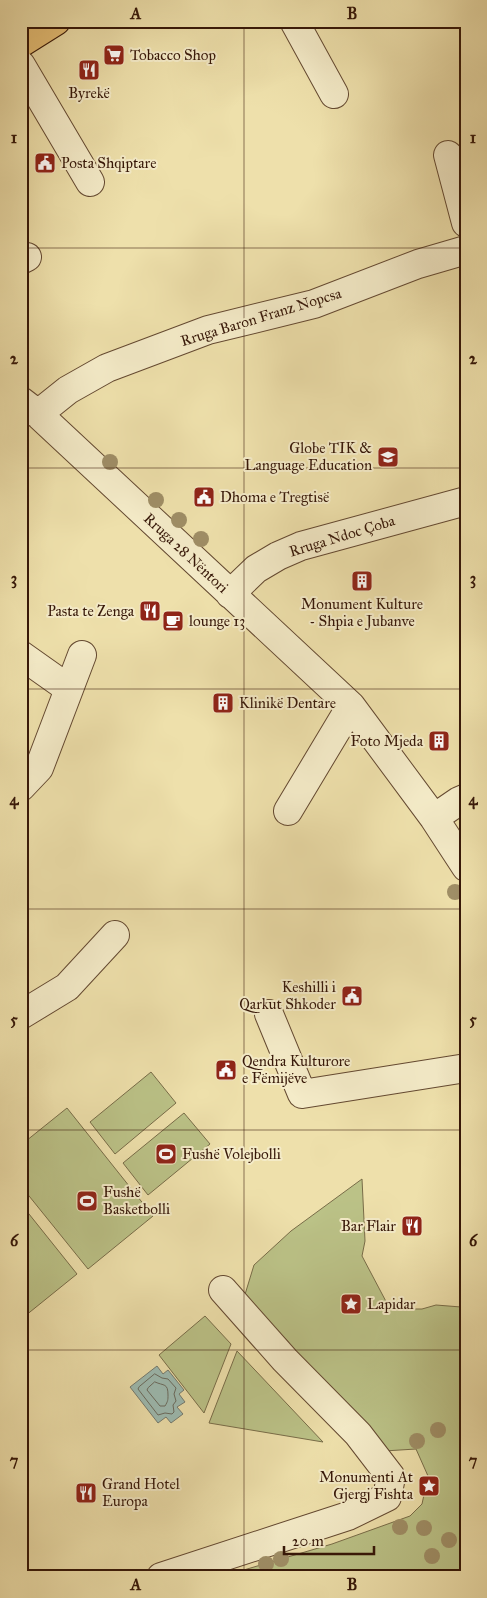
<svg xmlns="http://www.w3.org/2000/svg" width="487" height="1598" font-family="'IM FELL Great Primer',serif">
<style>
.green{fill:#bbc287;stroke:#786c48}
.water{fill:#9cbbb2;stroke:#73796e}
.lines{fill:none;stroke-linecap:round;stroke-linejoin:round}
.shore{stroke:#69695d;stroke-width:1}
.minor-casing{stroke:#644931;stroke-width:30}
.major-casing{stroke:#361708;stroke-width:30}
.minor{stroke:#f4ebc8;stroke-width:28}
.major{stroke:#e7c076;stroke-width:28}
.tree{fill:#9f8e66}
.grid{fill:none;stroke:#361708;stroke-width:1;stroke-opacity:0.55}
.labels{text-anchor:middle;stroke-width:4;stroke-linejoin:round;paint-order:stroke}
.poi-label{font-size:15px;fill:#361708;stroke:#f4ebc8;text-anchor:start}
.street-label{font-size:15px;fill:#361708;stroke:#f4ebc8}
.neatline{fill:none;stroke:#361708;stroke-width:2}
.grid-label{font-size:16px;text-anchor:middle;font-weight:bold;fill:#361708}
</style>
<rect width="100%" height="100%" fill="#eee0ab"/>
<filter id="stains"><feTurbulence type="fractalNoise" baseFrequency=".004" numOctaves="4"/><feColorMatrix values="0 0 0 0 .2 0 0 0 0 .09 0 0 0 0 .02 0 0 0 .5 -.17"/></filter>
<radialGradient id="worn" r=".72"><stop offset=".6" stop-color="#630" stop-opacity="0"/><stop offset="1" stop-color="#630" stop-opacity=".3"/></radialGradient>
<path class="green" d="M151 1072 176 1103 115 1154 90 1122Z
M67 1108 153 1216 88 1269 21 1186V1145Z
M184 1113 210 1144 148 1195 123 1163Z
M362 1179 365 1241 362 1256 390 1309H422L436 1305 461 1307 466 1275V1577H220L332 1544 410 1516 422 1504 428 1476 416 1449 384 1451 298 1355C285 1334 262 1317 243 1301L254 1265 291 1231Z
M21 1204 77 1274 25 1316 21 1312Z
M205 1316 231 1344 204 1413 159 1355Z
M237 1351 323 1442 209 1423Z"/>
<path class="water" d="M157 1366 163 1374 168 1370 184 1390 179 1394 185 1402 177 1407 183 1414 171 1423 166 1417 158 1423 130 1387Z"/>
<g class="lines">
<path class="shore" d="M155 1374 162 1378 168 1379 176 1388 174 1394 176 1401 173 1405 174 1412 172 1414 165 1413 158 1415 138 1389 139 1387Z
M155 1382C164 1386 168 1383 168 1395 168 1400 168 1401 165 1406H160L147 1390 148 1388Z"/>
<g class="minor-casing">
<path id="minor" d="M294 21 334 94
M21 65 90 182
M448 155 466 223
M21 260 27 257
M21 401 38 414 351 706 434 818 466 867
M38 414 68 390 107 368 208 330 314 304 418 264 466 250
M230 594 256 569 278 556 301 546 466 501
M21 655 69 689
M21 787 39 768 82 655
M288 811 351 706
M434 818 459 801 466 798
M269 1014 302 1094 466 1068
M21 1015 67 987 115 935
M161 1577 348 1516 387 1497 391 1477 358 1434 285 1360 223 1290"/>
</g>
<g class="major-casing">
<path id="major" d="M21 43 56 21"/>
</g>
<use href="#minor" class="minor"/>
<use href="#major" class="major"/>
</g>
<g class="tree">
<circle cx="110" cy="462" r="8"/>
<circle cx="156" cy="500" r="8"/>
<circle cx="179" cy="520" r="8"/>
<circle cx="201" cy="539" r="8"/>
<circle cx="455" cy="892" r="8"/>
<circle cx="438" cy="1430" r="8"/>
<circle cx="417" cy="1441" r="8"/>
<circle cx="400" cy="1527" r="8"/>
<circle cx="424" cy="1528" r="8"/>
<circle cx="449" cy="1540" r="8"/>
<circle cx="432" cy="1556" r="8"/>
<circle cx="281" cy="1559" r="8"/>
<circle cx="266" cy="1564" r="8"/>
</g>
<path class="grid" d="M244 21V1577M21 248H466M21 468H466M21 689H466M21 909H466M21 1130H466M21 1350H466"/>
<defs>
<g id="supermarket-square" transform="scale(1.125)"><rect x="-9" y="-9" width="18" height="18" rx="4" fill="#8f2418" stroke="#f4ebc8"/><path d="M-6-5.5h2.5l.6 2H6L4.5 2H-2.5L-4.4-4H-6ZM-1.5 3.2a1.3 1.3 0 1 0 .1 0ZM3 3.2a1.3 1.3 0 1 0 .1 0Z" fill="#fff"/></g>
<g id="restaurant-square" transform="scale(1.125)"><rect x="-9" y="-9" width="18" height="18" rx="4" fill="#8f2418" stroke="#f4ebc8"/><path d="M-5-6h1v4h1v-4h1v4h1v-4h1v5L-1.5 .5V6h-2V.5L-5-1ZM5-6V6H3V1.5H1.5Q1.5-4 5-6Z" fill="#fff"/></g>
<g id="civic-square" transform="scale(1.125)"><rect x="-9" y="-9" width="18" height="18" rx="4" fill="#8f2418" stroke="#f4ebc8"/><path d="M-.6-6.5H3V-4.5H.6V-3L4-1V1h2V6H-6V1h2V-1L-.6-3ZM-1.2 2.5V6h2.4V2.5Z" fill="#fff"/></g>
<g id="school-square" transform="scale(1.125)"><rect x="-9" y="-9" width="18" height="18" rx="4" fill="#8f2418" stroke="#f4ebc8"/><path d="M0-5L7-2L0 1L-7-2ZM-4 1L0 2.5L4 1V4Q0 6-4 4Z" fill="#fff"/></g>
<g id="building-square" transform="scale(1.125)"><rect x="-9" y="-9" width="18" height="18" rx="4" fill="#8f2418" stroke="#f4ebc8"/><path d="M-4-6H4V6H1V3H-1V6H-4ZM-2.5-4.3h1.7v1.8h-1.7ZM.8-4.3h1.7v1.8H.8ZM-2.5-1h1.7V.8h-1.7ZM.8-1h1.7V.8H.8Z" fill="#fff"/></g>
<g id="cafe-square" transform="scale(1.125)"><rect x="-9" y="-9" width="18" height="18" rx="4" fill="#8f2418" stroke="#f4ebc8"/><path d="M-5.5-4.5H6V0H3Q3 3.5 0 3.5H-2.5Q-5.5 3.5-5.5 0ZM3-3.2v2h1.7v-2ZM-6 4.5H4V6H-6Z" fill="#fff"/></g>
<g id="stadium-square" transform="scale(1.125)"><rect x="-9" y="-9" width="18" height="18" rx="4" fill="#8f2418" stroke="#f4ebc8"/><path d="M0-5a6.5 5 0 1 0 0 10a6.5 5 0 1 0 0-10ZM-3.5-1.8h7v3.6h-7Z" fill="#fff"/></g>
<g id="sight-square" transform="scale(1.125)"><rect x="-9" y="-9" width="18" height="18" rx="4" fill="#8f2418" stroke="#f4ebc8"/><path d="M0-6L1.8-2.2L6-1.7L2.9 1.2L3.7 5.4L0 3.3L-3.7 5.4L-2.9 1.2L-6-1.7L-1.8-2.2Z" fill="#fff"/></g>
</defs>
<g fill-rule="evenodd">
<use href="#supermarket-square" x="114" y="55"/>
<use href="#restaurant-square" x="89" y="70"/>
<use href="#civic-square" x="45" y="163"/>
<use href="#school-square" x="388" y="457"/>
<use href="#civic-square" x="204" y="497"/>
<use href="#building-square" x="362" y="581"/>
<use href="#restaurant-square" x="150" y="611"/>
<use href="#cafe-square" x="173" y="621"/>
<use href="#building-square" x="223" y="703"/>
<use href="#building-square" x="439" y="741"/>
<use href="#civic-square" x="352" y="996"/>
<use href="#civic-square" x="226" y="1070"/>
<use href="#stadium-square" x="166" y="1154"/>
<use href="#stadium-square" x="87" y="1201"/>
<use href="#restaurant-square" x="412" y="1226"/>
<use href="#sight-square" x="351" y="1304"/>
<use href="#sight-square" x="429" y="1486"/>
<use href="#restaurant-square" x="86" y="1493"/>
</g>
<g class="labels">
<g class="poi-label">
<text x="130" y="60">Tobacco Shop</text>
<text x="89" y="98" text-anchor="middle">Byrekë</text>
<text x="61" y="168">Posta Shqiptare</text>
<text x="372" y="453" text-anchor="end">Globe TIK &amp;<tspan x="372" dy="17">Language Education</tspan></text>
<text x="220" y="502">Dhoma e Tregtisë</text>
<text x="362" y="609" text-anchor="middle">Monument Kulture<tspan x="362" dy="17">- Shpia e Jubanve</tspan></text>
<text x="134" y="616" text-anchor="end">Pasta te Zenga</text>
<text x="189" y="626">lounge 13</text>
<text x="239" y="708">Klinikë Dentare</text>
<text x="423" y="746" text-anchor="end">Foto Mjeda</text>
<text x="336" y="992" text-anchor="end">Keshilli i<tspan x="336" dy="17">Qarkut Shkoder</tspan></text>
<text x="242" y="1066">Qendra Kulturore<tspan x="242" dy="17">e Fëmijëve</tspan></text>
<text x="182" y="1159">Fushë Volejbolli</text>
<text x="103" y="1197">Fushë<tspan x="103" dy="17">Basketbolli</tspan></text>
<text x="396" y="1231" text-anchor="end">Bar Flair</text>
<text x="367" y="1309">Lapidar</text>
<text x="413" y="1482" text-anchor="end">Monumenti At<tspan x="413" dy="17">Gjergj Fishta</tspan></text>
<text x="102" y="1489">Grand Hotel<tspan x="102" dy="17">Europa</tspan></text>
</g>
<g class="street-label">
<text transform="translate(261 317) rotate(-17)" y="5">Rruga Baron Franz Nopcsa</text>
<text transform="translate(342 536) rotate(-17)" y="5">Rruga Ndoc Çoba</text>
<text transform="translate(186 553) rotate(43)" y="5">Rruga 28 Nëntori</text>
</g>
</g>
<rect width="487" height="1598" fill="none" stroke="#eee0ab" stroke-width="55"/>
<path d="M284 1546v8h90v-8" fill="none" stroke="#361708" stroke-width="2.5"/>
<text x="292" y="1546" font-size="15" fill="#361708" stroke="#f4ebc8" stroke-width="4" paint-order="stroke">20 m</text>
<rect x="28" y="28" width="432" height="1542" class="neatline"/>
<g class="grid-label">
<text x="136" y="19">A</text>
<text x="352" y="19">B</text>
<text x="14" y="143">1</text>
<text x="473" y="143">1</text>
<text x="14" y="364">2</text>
<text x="473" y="364">2</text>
<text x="14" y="584">3</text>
<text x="473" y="584">3</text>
<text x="14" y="805">4</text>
<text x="473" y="805">4</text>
<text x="14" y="1025">5</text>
<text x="473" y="1025">5</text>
<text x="14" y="1246">6</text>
<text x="473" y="1246">6</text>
<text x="14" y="1466">7</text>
<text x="473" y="1466">7</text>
<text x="136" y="1590">A</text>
<text x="352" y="1590">B</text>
</g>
<rect width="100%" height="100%" filter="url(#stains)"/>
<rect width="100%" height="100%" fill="url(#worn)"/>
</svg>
